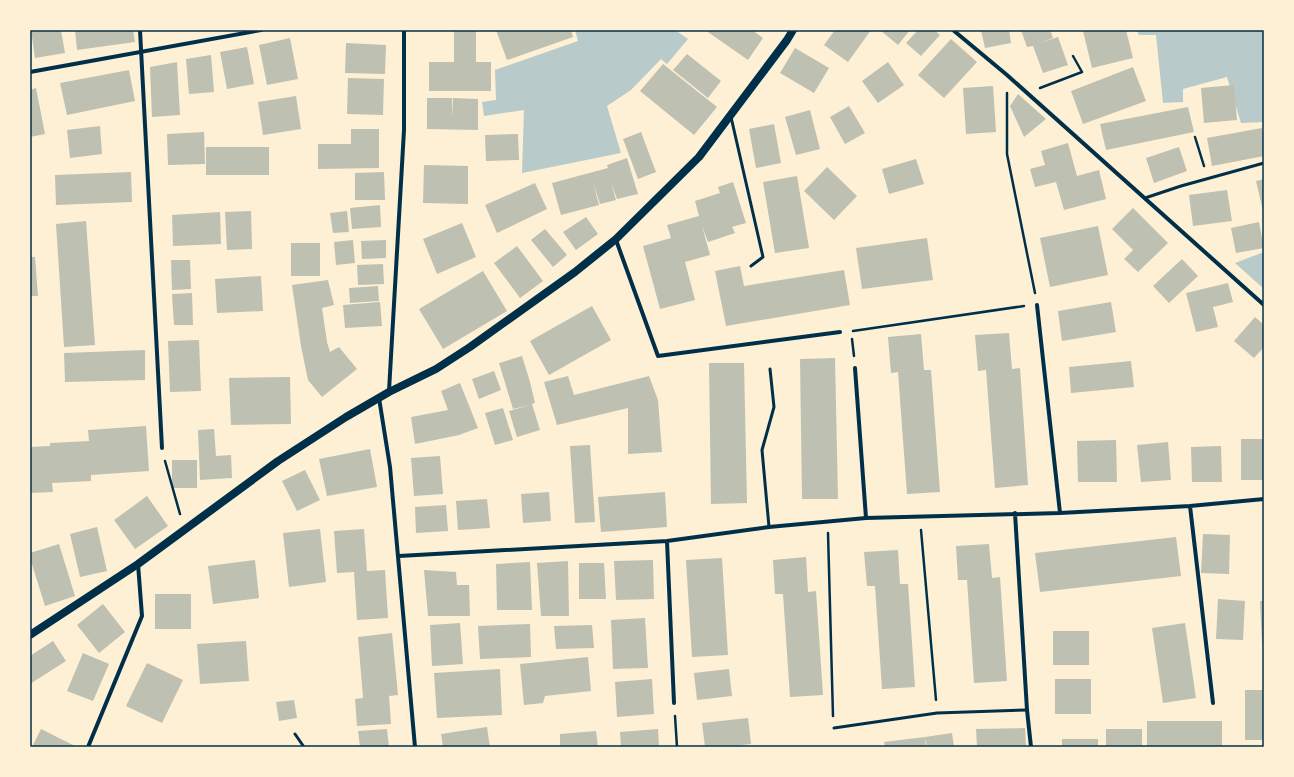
<svg xmlns="http://www.w3.org/2000/svg" width="1294" height="777" font-family="'Varela Round',sans-serif">
<style>
.green{fill:#b9caca}
.building{fill:#bec0b2}
.lines{fill:none;stroke-linecap:round;stroke-linejoin:round}
.path{stroke:#003049;stroke-width:2.5}
.service{stroke:#003049;stroke-width:3}
.minor{stroke:#003049;stroke-width:4}
.secondary{stroke:#003049;stroke-width:8}
.neatline{fill:none;stroke:#003049;stroke-width:1.5}
</style>
<rect width="100%" height="100%" fill="#fdf0d5"/>
<path class="green" d="M575 30H675L688 39 667 64 661 59 631 90 607 106 621 153 522 173 524 110 484 116 482 102 496 100 495 70 578 41Z
M1137 30H1264V122L1241 123 1227 77 1183 89V102L1163 103 1156 35H1139Z
M1264 252V289L1235 263Z"/>
<path class="building" d="M31 30H61L65 53 35 58Z
M75 30H133L135 42 77 50Z
M454 30H476V62H491V91H429V62H454Z
M496 30H571L573 37 507 60Z
M705 30H752L763 38 748 60Z
M835 30H871L848 62 824 45Z
M880 30H910L898 45Z
M918 30H934L940 35 921 56 906 43Z
M981 30H1009L1011 43 985 48Z
M1021 30H1050L1053 38 1040 43 1058 37 1068 65 1043 73 1033 46 1027 47Z
M1087 30H1126L1133 58 1092 68 1083 31Z
M290 38 298 79 267 85 259 45Z
M951 39 977 62 944 98 918 75Z
M346 43 386 45 385 74 345 73Z
M247 47 254 84 227 89 220 52Z
M795 48 829 68 814 93 780 73Z
M687 54 721 81 708 98 673 70Z
M211 55 214 92 189 94 186 59Z
M177 62 180 115 152 117 150 67Z
M888 62 904 85 878 103 862 81Z
M663 64 717 107 694 135 640 91Z
M1133 67 1146 101 1083 124 1071 91Z
M129 70 135 101 67 115 60 83Z
M348 78 384 79 383 115 347 114Z
M1234 85 1237 120 1204 123 1201 88Z
M993 86 996 132 966 134 963 88Z
M36 88 45 134 30 137V90Z
M1018 94 1046 119 1024 137 1010 106Z
M296 96 301 129 263 135 258 102Z
M427 98H452V118L453 98 478 99V130L427 129Z
M849 106 865 133 845 144 830 117Z
M1188 107 1194 132 1106 150 1100 124Z
M810 110 820 149 796 155 785 117Z
M774 124 781 163 756 168 749 129Z
M100 126 102 154 70 158 67 130Z
M1262 128 1264 139V156L1212 166 1207 138Z
M351 129H379V168L318 169V144H351Z
M204 132 205 164 168 165 167 134Z
M641 132 656 172 638 179 623 139Z
M518 134 519 160 486 161 485 135Z
M1068 143 1077 176 1099 170 1106 199 1064 210 1056 182 1035 187 1030 169 1045 165 1041 151Z
M206 147H269V175H206Z
M1179 147 1187 171 1154 183 1146 158Z
M627 158 638 194 617 199 611 183 616 200 600 204 593 182 599 205 561 215 552 183 608 168 607 165Z
M916 159 924 184 889 194 882 169Z
M424 165 468 166V204L423 203Z
M827 167 857 196 834 220 804 191Z
M131 172 132 202 56 205 55 175Z
M384 172 385 200H355V173Z
M797 176 809 248 775 253 763 182Z
M1264 179V211H1263L1256 181Z
M733 182 746 223 732 227 735 233 708 242 702 226 710 255 685 262 695 300 660 309 643 246 671 238 667 225 699 216 695 201 720 193 718 187Z
M535 183 547 209 497 233 485 205Z
M1227 190 1232 221 1193 226 1189 195Z
M380 205 381 227 352 229 350 208Z
M1133 208 1168 243 1138 272 1124 259 1133 250 1112 229Z
M251 211 252 249 227 250 225 212Z
M347 211 349 232 333 233 330 213Z
M220 212 221 244 173 246 172 215Z
M586 217 598 234 576 250 563 232Z
M86 221 95 345 64 347 56 224Z
M1259 222 1264 248 1236 253 1231 228Z
M462 223 476 257 437 274 423 239Z
M1098 226 1108 275 1050 287 1040 238Z
M545 229 567 255 553 267 531 240Z
M927 238 933 280 862 289 856 248Z
M353 240 355 263 336 265 334 242Z
M386 240V258L362 259 361 241Z
M291 243H320V276H291Z
M517 246 543 281 520 298 494 263Z
M30 257H35L38 296H30Z
M1182 259 1198 276 1169 303 1153 286Z
M171 260H190L191 289 172 290Z
M383 264 384 284 358 285 357 265Z
M740 266 744 286 844 270 850 305 726 326 715 271Z
M483 271 507 311 443 349 419 309Z
M261 276 263 311 217 313 215 279Z
M328 280 334 305 322 308 327 342 330 352 339 347 357 369 322 397 308 380 301 346 292 285Z
M1228 283 1233 302 1213 307 1218 327 1196 332 1186 293Z
M378 286 379 301 350 303 349 288Z
M192 293 193 325H174L172 294Z
M380 302 382 326 345 328 343 305Z
M1111 302 1116 332 1062 341 1058 311Z
M592 306 611 340 549 375 530 341Z
M1255 317 1264 325V347L1254 358 1234 341Z
M1009 333 1012 369 1020 368 1028 485 995 488 986 370 978 371 975 335Z
M921 334 924 370H931L940 492 907 494 898 372 891 373 888 337Z
M199 340 201 391 170 392 168 341Z
M145 350V380L65 382 64 353Z
M522 356 530 382 524 384 530 382 535 403 532 404 540 430 517 437 509 411 530 405 513 409 499 363Z
M835 358 838 499H802L800 359Z
M1131 361 1134 387 1071 393 1069 367Z
M709 363H744L747 503 711 504Z
M494 371 501 390 479 399 472 379Z
M568 376 574 395 649 376 658 400 662 452 628 454V408L557 425 544 382Z
M290 377 291 424 231 425 229 378Z
M460 383 478 428 459 435 415 444 411 417 448 410 441 391Z
M503 408 513 440 495 445 485 413Z
M146 426 149 471 91 475V481L52 483 53 492 30 493V447L50 446V443L89 441 88 430Z
M214 429 216 456 231 455 232 478 200 480 198 430Z
M1241 439H1264V480H1241Z
M1116 440 1117 482H1078L1077 441Z
M1168 442 1171 480 1141 482 1137 445Z
M590 445 595 522 575 523 570 446Z
M1221 446 1222 482H1192L1191 447Z
M370 449 377 487 327 496 319 459Z
M440 456 443 494 414 496 411 458Z
M172 460H197V488H172Z
M305 470 320 500 297 511 282 481Z
M549 492 551 521 523 523 521 494Z
M665 492 667 527 601 532 598 497Z
M147 496 168 526 135 549 114 520Z
M487 499 490 528 458 530 456 501Z
M446 505 448 531 416 533 415 507Z
M97 527 107 571 80 577 70 534Z
M320 529 326 582 289 587 283 533Z
M364 529 367 571 385 570 388 618 357 620 354 572 337 573 334 531Z
M1203 534 1230 535 1229 574 1201 573Z
M1176 537 1181 576 1040 592 1035 553Z
M59 544 75 596 45 606 30 558V553Z
M989 544 992 578 1000 577 1007 681 974 683 967 580H958L956 546Z
M898 550 900 584H908L915 687 882 689 875 586H867L864 552Z
M806 557 808 592 816 591 823 695 790 697 783 594H775L773 560Z
M722 558 728 655 692 657 686 560Z
M255 560 259 598 213 604 208 566Z
M653 560 654 599 616 600 614 561Z
M568 561 569 616H541L537 563Z
M530 562 532 610H497L496 564Z
M579 563H604L606 599H579Z
M424 570 456 572 457 585H469L470 616H428Z
M155 594H191V629H155Z
M1218 599 1245 601 1243 640 1216 639Z
M1260 601H1264V643L1262 644Z
M103 604 125 632 99 653 77 625Z
M645 618 648 668 613 669 611 620Z
M460 623 463 664 432 666 430 625Z
M1185 623 1196 698 1163 703 1152 628Z
M530 624 531 657 480 659 478 626Z
M592 625 594 648 556 649 554 626Z
M1053 631H1089V665H1053Z
M392 633 398 695 389 696 391 724 357 726 355 699 363 698 358 637Z
M53 641 66 661 30 684V656Z
M246 641 249 681 200 684 197 644Z
M83 653 109 664 93 701 67 691Z
M588 657 591 691 545 696 543 703 524 705 520 664Z
M147 663 183 680 162 723 126 706Z
M500 669 502 715 437 718 434 673Z
M729 669 732 696 697 700 694 673Z
M652 679 654 714 617 717 615 682Z
M1055 679H1091V714H1055Z
M1245 690H1264V740H1245Z
M294 700 297 718 279 721 276 702Z
M748 718 751 744 727 747H705L702 723Z
M1147 721H1222V747H1147Z
M487 727 490 747H443L441 734Z
M1025 728 1026 747H977L976 729Z
M41 729 77 747H32Z
M387 729 389 747H360L358 731Z
M658 729 659 747H621L620 732Z
M1106 729H1142V747H1106Z
M596 731 598 747H560V734Z
M952 733 954 747H927L925 737Z
M925 737 926 747H885L884 742Z
M1062 739H1098V747H1062Z"/>
<g class="lines">
<path class="path" d="M1040 88 1082 72 1073 56
M1007 93V154L1035 293
M1195 137 1204 166
M853 331 1024 306
M852 339 854 356
M165 461 180 514
M921 530 936 700
M828 533 833 716
M675 716 677 747"/>
<path class="service" d="M731 117 763 257 751 266
M1145 198 1181 186 1264 163
M769 527 762 450 774 407 770 369
M834 728 937 713 1027 710
M295 734 304 747"/>
<path class="minor" d="M140 30 162 448
M953 30 1007 75 1264 305
M30 72 261 30
M616 240 658 356 840 332
M1037 305 1060 513
M855 368 866 518
M389 391 404 130V30
M379 398 390 467 415 747
M1190 506 1213 703
M1015 513 1027 710 1031 747
M667 541 674 703
M399 556 667 541 769 527 866 518 1060 513 1190 506 1264 499
M88 747 142 616 138 564"/>
<path class="secondary" d="M30 635 138 564 278 461 346 417 389 392 436 369 470 347 575 272 616 239 699 157 787 40 793 30"/>
</g>
<rect width="1294" height="777" fill="none" stroke="#fdf0d5" stroke-width="62"/>
<rect x="31" y="31" width="1232" height="715" class="neatline"/>
</svg>
